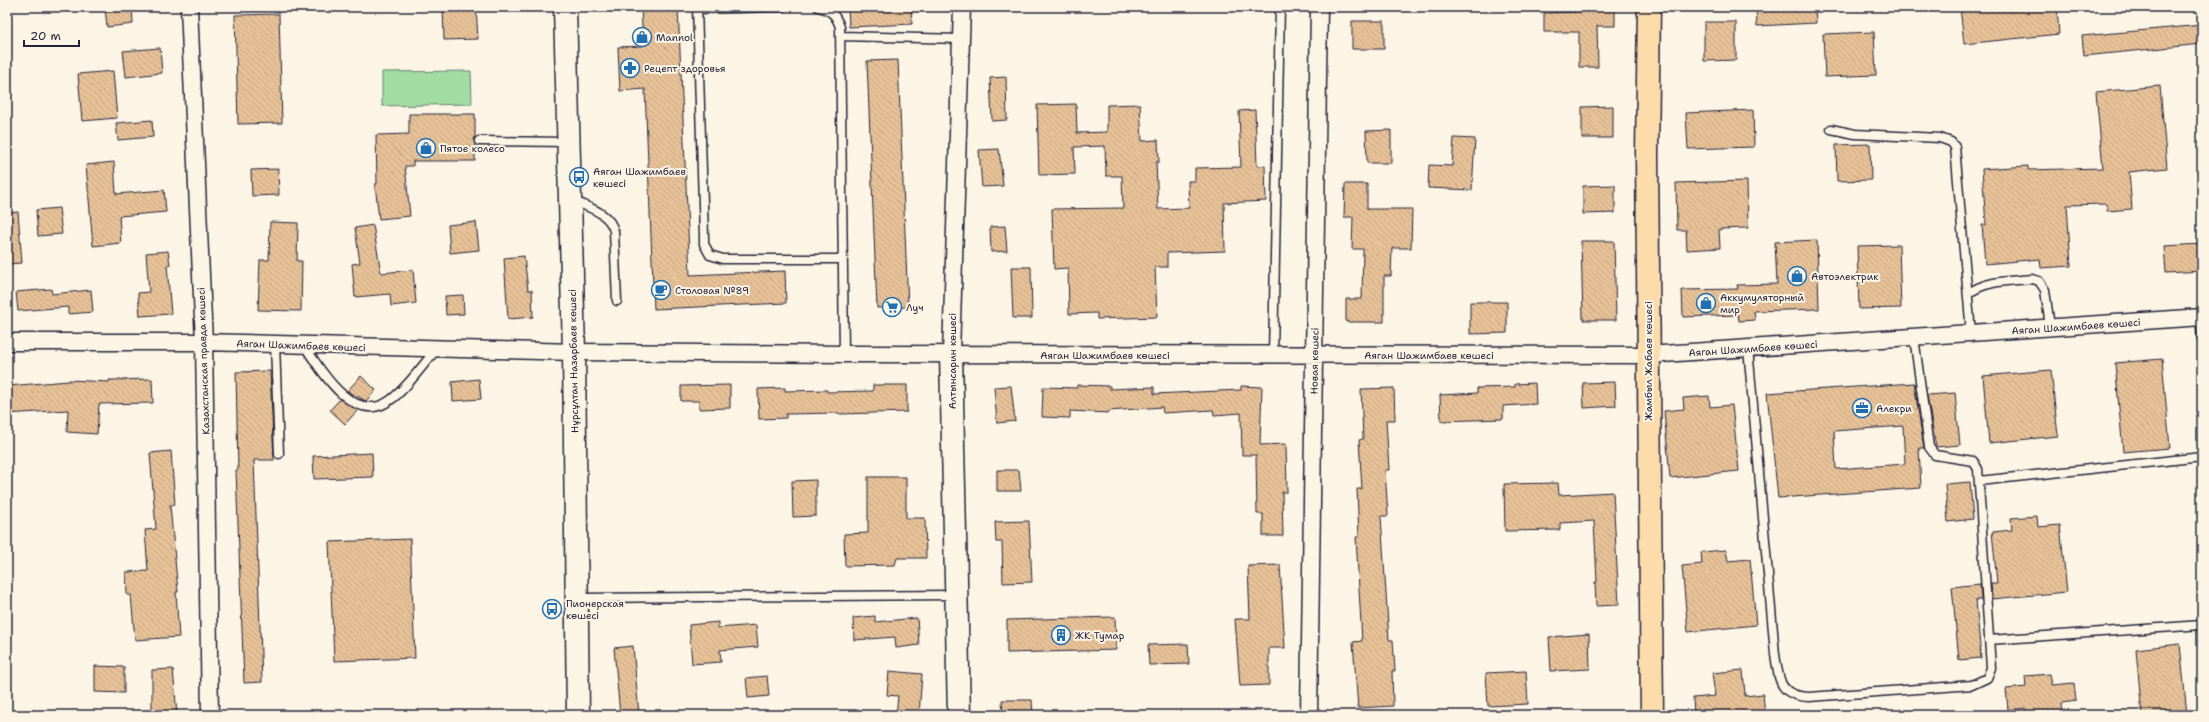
<svg xmlns="http://www.w3.org/2000/svg" width="2209" height="722" font-family="'Shantell Sans',sans-serif">
<style>
.garden{fill:#a2dca2;stroke:#627f6e}
.building{fill:url(#building-back-hatch);stroke:#22223b;fill-rule:evenodd}
.lines{fill:none;stroke-linecap:round;stroke-linejoin:round}
.lane-casing{stroke:#22223b;stroke-width:11}
.street-casing{stroke:#22223b;stroke-width:19}
.secondary-casing{stroke:#22223b;stroke-width:25}
.primary-casing{stroke:#22223b;stroke-width:25}
.lane{stroke:#fcf5e5;stroke-width:8}
.street{stroke:#fcf5e5;stroke-width:16}
.secondary{stroke:#fcf5e5;stroke-width:22}
.primary{stroke:#fddcac;stroke-width:22}
.labels{text-anchor:middle;stroke-width:4;stroke-linejoin:round;paint-order:stroke}
.poi-label{font-size:10px;fill:#22223b;stroke:#fcf5e5;text-anchor:start}
.street-label{font-size:10px;fill:#22223b;stroke:#fcf5e5}
</style>
<defs>
<pattern id="building-back-hatch" width="6" height="6" patternUnits="userSpaceOnUse"><rect width="6" height="6" fill="#e7c197"/><path d="M-1 5l2 2M0 0l6 6M5-1l2 2" fill="none" stroke="#c6a683"/></pattern>
</defs>
<rect width="100%" height="100%" fill="#fcf5e5"/>
<filter id="ink" filterUnits="userSpaceOnUse"><feTurbulence type="fractalNoise" baseFrequency=".025" numOctaves="2"/><feDisplacementMap in="SourceGraphic" scale="8" xChannelSelector="R" yChannelSelector="G"/><feConvolveMatrix kernelMatrix="1 2 1 2 8 2 1 2 1" color-interpolation-filters="sRGB"/></filter>
<g filter="url(#ink)">
<path class="garden" d="M471 71 472 104 382 106V72Z"/>
<path class="building" d="M105 7H132L133 24 107 27Z
M443 7H476L478 39 444 40Z
M641 7H678L690 275 785 271 786 303 654 309 645 89 620 91 618 47 643 46Z
M848 7H911L912 24 849 27Z
M1582 7H1615V26H1597L1598 67H1579V32H1544V13L1582 12Z
M1756 7H1815L1816 23 1757 26Z
M1960 7H2057L2059 34 1964 44Z
M279 14 282 123 238 124 235 15Z
M1352 21H1384V49H1352Z
M1704 22H1736V60L1704 61Z
M2202 25V44L2084 56 2082 36Z
M1874 32 1876 75 1825 77 1823 34Z
M160 48 162 73 126 77 123 51Z
M898 60 908 307 877 308 867 61Z
M113 71 117 118 82 121 78 74Z
M1006 77 1007 120 992 121 990 78Z
M2160 86 2167 168 2129 172 2132 209 2107 211 2106 204 2067 205 2071 266 2041 268 2040 259 1985 264 1982 225H1986L1982 169 2028 166V170L2103 168 2096 92Z
M1076 104 1077 133 1107 132V105L1140 104 1142 141 1158 140 1159 162H1156L1158 209 1189 208 1188 181H1195V168L1241 167 1239 111 1255 110 1257 166H1265L1266 201 1224 203 1225 251 1167 253V267H1155L1157 317 1097 319V313L1069 314 1068 268 1054 269 1052 209 1123 208 1122 176H1106L1105 146 1074 147 1075 174 1039 175 1037 105Z
M1613 106V138H1582V107Z
M1753 110 1754 147 1688 149 1686 113Z
M409 114H475V161H413V166H405L410 216 379 219 375 184H377L376 135 409 134Z
M152 120 153 137 118 140 116 123Z
M1391 130V163H1367L1366 131Z
M1454 138 1475 139 1472 190 1428 188 1429 165 1452 166Z
M1870 144 1871 180 1837 181 1836 145Z
M999 149 1003 186 982 187 979 150Z
M114 162 116 194 164 190 166 212 119 216 121 243 93 246 86 165Z
M278 169 279 195 252 196 251 170Z
M1747 181 1748 228 1719 229 1720 248 1687 250 1686 230H1677L1676 183Z
M1345 184H1367V209H1412L1411 248H1392L1391 276H1384V322H1346V299H1362L1363 249H1352L1353 217H1344Z
M1615 185V213L1583 214V186Z
M59 208 62 234 38 236 36 210Z
M18 212 22 263 7 264V213Z
M270 222 298 223 297 261H302L301 311 258 310 260 260H269Z
M476 222 479 250 450 253 448 225Z
M373 225 381 273 413 270 416 303 391 306 390 294 355 297 352 264 360 263 355 228Z
M1005 226 1007 251 991 252 990 227Z
M1817 240 1819 309 1754 311 1755 320 1739 321 1738 315 1683 317 1682 290 1738 289 1737 285 1777 284 1775 242Z
M1581 241H1614L1616 320H1583Z
M2202 244V271L2166 273 2164 246Z
M1899 245 1901 308 1859 309 1857 246Z
M168 251 170 265H167L171 314 140 316 138 293 149 292 146 253Z
M524 256 528 290H532L533 317 508 319 504 258Z
M1011 267H1031L1032 318H1013Z
M51 289 52 294 91 290 93 312 68 314V307L18 311 16 292Z
M463 295 464 314 446 315 445 296Z
M1470 302H1507V333L1470 334Z
M2162 359 2170 448 2123 452 2115 363Z
M2051 370 2058 436 1989 443 1983 376Z
M270 371 274 460H254L262 682 244 683 236 470H238L236 372Z
M361 376 376 390 366 401 347 391Z
M152 379 153 403 99 404 97 434 67 432 68 410 7 414V386L69 381V380L109 382V380Z
M479 379 481 399 453 401 452 382Z
M1615 382 1616 406 1584 408 1583 383Z
M1535 383 1536 404 1503 406V419L1441 421 1440 395 1477 393V388L1515 387V384Z
M1914 383 1924 448H1919L1921 488 1778 498 1767 393ZM1903 426 1905 464 1836 469 1834 431Z
M730 385V408L699 409V401H681V386Z
M873 385H907V412L840 414 839 413 786 414V418L759 419 758 389 785 388V391L827 390V392L873 391Z
M1077 385 1110 386V389L1154 387V394L1241 390V386L1262 387 1260 445 1286 444 1287 492H1282L1283 536H1263V514H1257L1256 455H1242L1241 413 1214 415 1213 410 1163 413 1162 407 1109 411V413L1070 411V418L1042 417 1043 387 1077 388Z
M1011 386 1015 421 997 423 994 387Z
M1394 388 1395 420H1386L1389 470H1385L1388 516H1381L1389 640H1393L1395 671H1392L1393 706 1358 708 1353 642 1362 641 1356 537H1359L1357 489H1362L1359 440 1363 439 1361 389Z
M1955 393 1960 445 1936 447 1927 395Z
M1709 396 1710 407 1732 405 1739 471 1670 478 1664 411 1684 409 1683 398Z
M340 399 358 410 345 424 330 410Z
M171 451 175 505H170L178 592H176L179 637 135 640 131 595H127L126 572 148 571 145 530 156 529 150 453Z
M372 453 373 477 314 479 313 456Z
M997 470H1019L1021 491H997Z
M868 477H906V518H925L926 558H897L895 565 845 566 844 534 868 533Z
M816 480V516L793 517 792 481Z
M1970 482 1973 519 1948 522 1945 484Z
M1558 483 1559 495 1613 492 1619 605 1596 606 1595 582H1597L1594 521 1560 523V530L1505 531 1504 484Z
M2037 516 2038 527 2060 525 2067 592 1992 599 1991 583H1997L1992 532 2012 530 2011 518Z
M1029 521 1032 582 1003 583 1002 542H996L995 522Z
M410 539 415 658 334 661 329 542Z
M1726 550 1728 561 1750 559 1756 625 1688 632 1682 566 1702 564 1701 552Z
M1280 565 1285 648H1269V685L1240 686 1235 619H1250L1248 566Z
M1980 584 1981 600H1976L1981 658 1959 660 1952 587Z
M875 616V622L917 618 919 645 896 648 895 637 854 640 853 618Z
M1115 617 1116 650 1007 653V620Z
M718 622V628L756 625 758 647 720 650 721 662 692 664 689 625Z
M1589 634 1590 669 1551 671 1549 637Z
M1188 644 1189 664 1149 665 1148 645Z
M2180 644 2187 715H2142L2136 649Z
M633 646 639 715H620L614 648Z
M95 666 124 667V693L95 692Z
M173 669 177 715H152V670Z
M1743 670 1745 696 1763 694 1765 715H1694L1693 698 1715 696 1712 673Z
M889 671 922 674 919 715H896L898 696 887 695Z
M1526 671 1528 704 1488 706 1486 673Z
M2050 674 2052 685 2074 683 2076 701 2061 703 2062 715H2027L2026 708 2008 710 2006 689 2026 687 2025 676Z
M767 676 769 696 748 698 746 678Z
M1002 700H1032L1033 715H1003Z"/>
<g class="lines">
<g class="lane-casing">
<path id="lane" d="M697 7 704 237V244L710 255 723 259H843
M818 7C831 10 836 15 840 27L844 354
M697 9 782 7
M841 36 961 39
M1831 129 1855 134 1940 138 1951 142 1955 147 1971 333
M479 141 568 142
M572 200C589 208 609 212 614 231L617 301
M1968 294C1985 280 2011 281 2032 279L2039 281 2045 290 2050 327
M2200 317 2202 339
M275 344 279 454
M304 345C319 368 353 426 389 401 406 390 423 364 437 349
M1748 348 1775 654C1779 680 1779 696 1809 697L1972 685 1987 678 1991 668 1978 469 1973 461 1935 455 1929 447 1914 337
M1273 355 1280 7
M1979 481 2202 457
M578 598 955 595
M1989 640 2202 625"/>
</g>
<g class="street-casing">
<path id="street" d="M189 7 204 342 210 715
M7 342H204L574 352 844 354 1648 355 2202 317
M951 354 962 7
M1309 715 1319 7"/>
</g>
<g class="secondary-casing">
<path id="secondary" d="M565 7 574 352 578 715
M951 354 959 715"/>
</g>
<g class="primary-casing">
<path id="primary" d="M1649 7 1647 153 1652 715"/>
</g>
<use href="#lane" class="lane"/>
<use href="#street" class="street"/>
<use href="#secondary" class="secondary"/>
<use href="#primary" class="primary"/>
</g>
</g>
<defs>
<g id="shop-ring" transform="scale(1)"><circle r="9.5" fill="#fcf5e5" stroke="#1f6fb2" stroke-width="1.5"/><path d="M-5-2.5h2.3a2.7 3.5 0 0 1 5.4 0H5L5.5 6h-11ZM-1.5-2.5h3a1.5 2.3 0 0 0-3 0Z" fill="#1f6fb2"/></g>
<g id="pharmacy-ring" transform="scale(1)"><circle r="9.5" fill="#fcf5e5" stroke="#1f6fb2" stroke-width="1.5"/><path d="M-2-6h4v4h4v4h-4v4h-4v-4h-4v-4h4Z" fill="#1f6fb2"/></g>
<g id="bus-ring" transform="scale(1)"><circle r="9.5" fill="#fcf5e5" stroke="#1f6fb2" stroke-width="1.5"/><path d="M-5-6H5V4H4V6H2V4H-2V6H-4V4H-5ZM-3.5-4V0h7V-4ZM-3.5 1.2v1.5H-2V1.2ZM2 1.2v1.5H3.5V1.2Z" fill="#1f6fb2"/></g>
<g id="cafe-ring" transform="scale(1)"><circle r="9.5" fill="#fcf5e5" stroke="#1f6fb2" stroke-width="1.5"/><path d="M-5.5-4.5H6V0H3Q3 3.5 0 3.5H-2.5Q-5.5 3.5-5.5 0ZM3-3.2v2h1.7v-2ZM-6 4.5H4V6H-6Z" fill="#1f6fb2"/></g>
<g id="supermarket-ring" transform="scale(1)"><circle r="9.5" fill="#fcf5e5" stroke="#1f6fb2" stroke-width="1.5"/><path d="M-6-5.5h2.5l.6 2H6L4.5 2H-2.5L-4.4-4H-6ZM-1.5 3.2a1.3 1.3 0 1 0 .1 0ZM3 3.2a1.3 1.3 0 1 0 .1 0Z" fill="#1f6fb2"/></g>
<g id="office-ring" transform="scale(1)"><circle r="9.5" fill="#fcf5e5" stroke="#1f6fb2" stroke-width="1.5"/><path d="M-6-3h4V-5.5h4V-3h4V5H-6ZM-1-4.5V-3h2v-1.5ZM-6 0V1H6V0Z" fill="#1f6fb2"/></g>
<g id="building-ring" transform="scale(1)"><circle r="9.5" fill="#fcf5e5" stroke="#1f6fb2" stroke-width="1.5"/><path d="M-4-6H4V6H1V3H-1V6H-4ZM-2.5-4.3h1.7v1.8h-1.7ZM.8-4.3h1.7v1.8H.8ZM-2.5-1h1.7V.8h-1.7ZM.8-1h1.7V.8H.8Z" fill="#1f6fb2"/></g>
</defs>
<g fill-rule="evenodd">
<use href="#shop-ring" x="642" y="37"/>
<use href="#pharmacy-ring" x="630" y="68"/>
<use href="#shop-ring" x="426" y="148"/>
<use href="#bus-ring" x="579" y="177"/>
<use href="#shop-ring" x="1797" y="276"/>
<use href="#cafe-ring" x="661" y="290"/>
<use href="#shop-ring" x="1706" y="303"/>
<use href="#supermarket-ring" x="892" y="307"/>
<use href="#office-ring" x="1862" y="408"/>
<use href="#bus-ring" x="552" y="609"/>
<use href="#building-ring" x="1061" y="635"/>
</g>
<g class="labels">
<g class="poi-label">
<text x="656" y="41">Mannol</text>
<text x="644" y="72">Рецепт здоровья</text>
<text x="440" y="152">Пятое колесо</text>
<text x="593" y="175">Аяган Шажимбаев<tspan x="593" dy="12">көшесі</tspan></text>
<text x="1811" y="280">Автоэлектрик</text>
<text x="675" y="294">Столовая №89</text>
<text x="1720" y="301">Аккумуляторный<tspan x="1720" dy="12">мир</tspan></text>
<text x="906" y="311">Луч</text>
<text x="1876" y="412">Алекри</text>
<text x="566" y="607">Пионерская<tspan x="566" dy="12">көшесі</tspan></text>
<text x="1075" y="639">ЖК Тумар</text>
</g>
<g class="street-label">
<text transform="translate(2076 326) rotate(-4)" y="4">Аяган Шажимбаев көшесі</text>
<text transform="translate(301 345) rotate(2)" y="4">Аяган Шажимбаев көшесі</text>
<text transform="translate(1753 348) rotate(-4)" y="4">Аяган Шажимбаев көшесі</text>
<text x="1105" y="359">Аяган Шажимбаев көшесі</text>
<text x="1429" y="359">Аяган Шажимбаев көшесі</text>
<text transform="translate(203 361) rotate(-92)" y="4">Казахстанская правда көшесі</text>
<text transform="translate(573 361) rotate(-91)" y="4">Нұрсұлтан Назарбаев көшесі</text>
<text transform="translate(952 361) rotate(-90)" y="4">Алтынсарин көшесі</text>
<text transform="translate(1314 361) rotate(-89)" y="4">Новая көшесі</text>
<text transform="translate(1648 361) rotate(-90)" y="4">Жамбыл Жабаев көшесі</text>
</g>
</g>
<rect width="2209" height="722" fill="none" stroke="#fcf5e5" stroke-width="24"/>
<rect x="12" y="12" width="2185" height="698" fill="none" stroke="#22223b" stroke-width="1.5" filter="url(#ink)"/>
<path d="M24 40v6h55v-6" fill="none" stroke="#22223b" stroke-width="2"/>
<text x="30" y="40" font-size="12" fill="#22223b" stroke="#fcf5e5" stroke-width="3" paint-order="stroke">20 m</text>
</svg>
